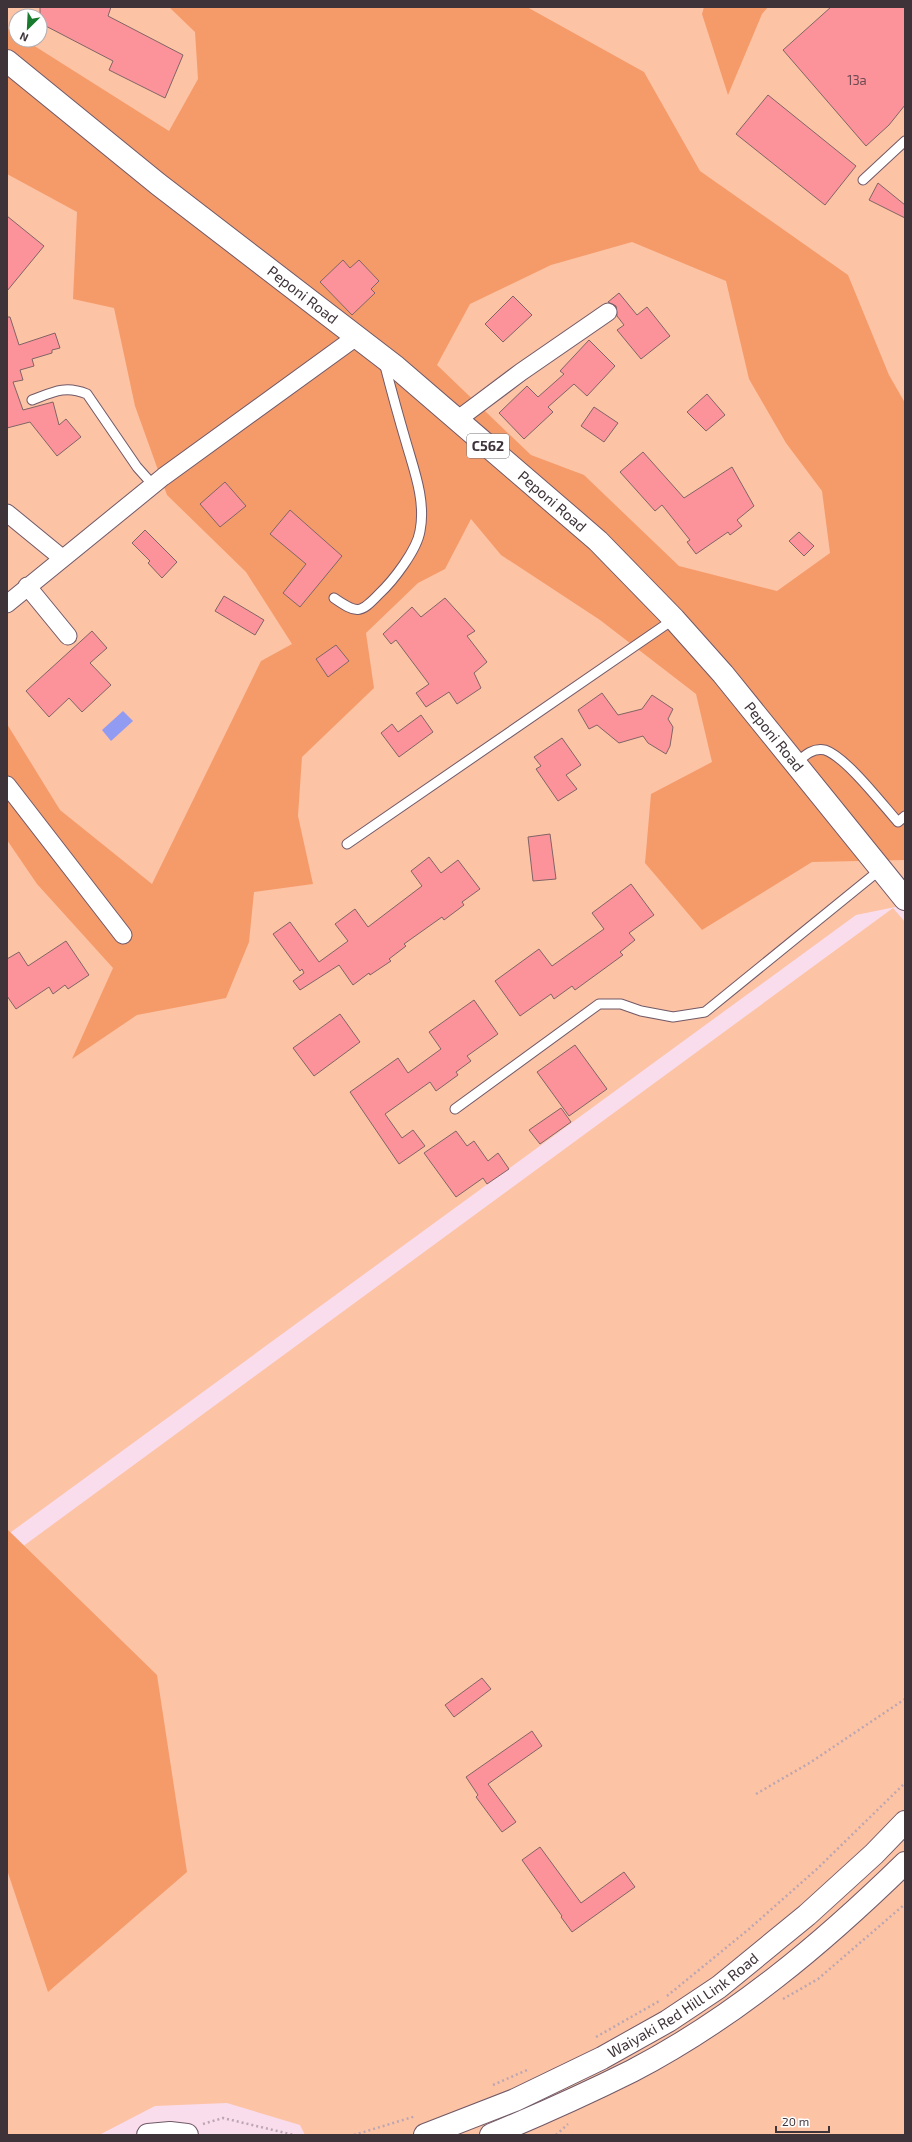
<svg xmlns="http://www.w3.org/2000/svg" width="912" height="2142" font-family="'Exo 2',sans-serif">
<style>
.green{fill:#fdc3a5;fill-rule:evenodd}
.forest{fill:#f59b6a;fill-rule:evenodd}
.water{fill:#929bf2}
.building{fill:#fc939b;stroke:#816465}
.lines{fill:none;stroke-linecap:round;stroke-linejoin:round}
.service-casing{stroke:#715967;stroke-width:11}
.minor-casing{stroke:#715967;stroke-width:19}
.tertiary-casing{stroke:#715967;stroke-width:24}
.secondary-casing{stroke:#715967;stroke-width:24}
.primary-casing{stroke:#715967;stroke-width:24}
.path{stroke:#bca6b2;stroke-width:2.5;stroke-dasharray:2 3;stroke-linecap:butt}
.service{stroke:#fff;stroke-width:9}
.minor{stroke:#fff;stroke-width:17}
.tertiary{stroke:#fff;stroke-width:22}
.secondary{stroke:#fff;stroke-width:22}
.primary{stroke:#fff;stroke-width:22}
.labels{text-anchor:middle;stroke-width:4;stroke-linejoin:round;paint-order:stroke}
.number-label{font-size:13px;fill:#6e4b52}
.shield{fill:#fff;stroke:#787074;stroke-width:1}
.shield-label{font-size:14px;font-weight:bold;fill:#3e3339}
.street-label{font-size:15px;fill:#3e3339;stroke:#fff}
</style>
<rect width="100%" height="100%" fill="#f9dded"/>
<path class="green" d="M7 7H905V905L856 915 7 1535ZM16 16H40V40H16Z
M893 908 905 922V2135H305L300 2125 227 2103 155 2106 99 2135H7V1558Z"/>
<path class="forest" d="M169 7H527L644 72 700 171 848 275 889 375 905 403V860L812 862 702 930 645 863 651 794 712 762 696 694 600 620 501 555 471 519 445 569 418 583 366 633 374 688 302 757 298 816 313 884 254 892 249 942 226 998 137 1015 72 1059 113 968 37 884 7 840V724L60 810 152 884 261 661 292 644 246 572 167 495 135 406 114 308 73 299 77 212 7 174V28L16 34V40H25L169 131 198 79 195 32ZM632 242 726 281 749 379 786 443 822 491 830 553 777 591 679 566 584 475 531 455 437 365 470 304 551 265Z
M704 7H768L762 14 728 95 702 14Z
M7 1529 157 1675 187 1872 48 1992 7 1870Z"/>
<path class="water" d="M123 711 133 721 111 741 102 730Z"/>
<path class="building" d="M40 7H111L108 16 183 55 165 98 109 70 113 61 40 23Z
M831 7H905V105L889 125 866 146 783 50Z
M768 95 856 166 825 205 736 134Z
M878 183 905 205V218L869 200Z
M7 216 44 246 7 291Z
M343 260 350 268 359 260 379 281 371 289 375 293 352 315 320 282Z
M619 293 637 315 647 307 670 336 641 359 617 330 624 325 617 316 616 306 608 302Z
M513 296 532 315 503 342 485 324Z
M7 317H10L19 345 55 333 60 348 52 350V353L32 359 34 366 20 370 23 380 13 382 23 410 53 402 59 425 66 419 81 437 57 456 30 422 7 428Z
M589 340 615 366 587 396 574 384 548 407 553 412 524 439 499 413 527 386 538 397 564 374 560 371Z
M707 394 725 415 706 431 687 412Z
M594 407 618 423 604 442 581 426Z
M643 452 684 498 732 467 754 506 737 520 742 526 730 535 728 532 696 554 687 542 690 540 662 505 655 511 620 472Z
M225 482 246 506 220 527 200 504Z
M290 510 342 556 300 607 283 593 306 564 270 534Z
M145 530 177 562 162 578 148 563 150 561 132 543Z
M799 532 814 546 804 556 789 541Z
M224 596 264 620 255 635 215 611Z
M445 598 475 631 467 636 487 662 474 673 481 688 457 704 449 692 426 707 416 693 429 684 396 640 391 644 383 634 412 607 421 617Z
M92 631 107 648 90 663 111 685 82 712 69 698 49 717 26 691Z
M336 645 349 661 328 677 316 659Z
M602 693 618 715 642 709 652 695 673 709 668 719 673 727 670 746 666 754 648 743 643 736 619 743 597 725 589 729 578 710Z
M421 715 433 732 399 757 381 733 392 724 398 732Z
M562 738 581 765 566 775 577 789 558 801 536 769 541 766 534 757Z
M550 834 556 879 533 881 528 837Z
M429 857 441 873 458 860 480 889 462 902 464 905 444 920 442 917 404 944 406 946 389 959 391 961 370 975 369 973 353 985 339 965 300 990 293 981 304 973 302 969 300 971 273 934 290 922 319 962 348 941 335 924 355 909 368 927 422 886 411 871Z
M631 884 654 915 629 933 635 940 620 952 623 955 575 990 572 986 554 999 551 994 520 1016 495 981 539 949 552 966 604 929 592 913Z
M66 941 89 975 68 989 65 985 53 994 49 987 16 1009 7 996V959L19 952 28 966Z
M474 1000 498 1034 467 1056 471 1061 456 1072 458 1075 436 1091 430 1082 385 1114 402 1138 413 1130 425 1146 399 1164 350 1092 398 1058 408 1073 441 1049 429 1032Z
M340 1014 360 1042 314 1076 293 1048Z
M575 1045 607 1089 569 1116 537 1072Z
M561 1108 571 1122 540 1144 529 1130Z
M456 1131 467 1146 474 1141 488 1161 498 1153 509 1169 487 1184 483 1178 456 1197 424 1153Z
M482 1678 491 1689 454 1717 445 1705Z
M532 1731 542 1746 488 1784 516 1822 502 1832 476 1797 478 1795 466 1777Z
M540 1847 581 1903 624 1872 635 1887 572 1932 561 1917 562 1916 522 1860Z"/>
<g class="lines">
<g class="service-casing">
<path id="service" d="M863 180 905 141
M32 400C53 392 65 385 87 394L137 467 153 485
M334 598C357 614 360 614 379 594 393 581 417 550 420 531 426 501 414 470 406 442 398 415 391 389 384 362
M795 764C804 756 813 747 825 750 846 757 882 804 898 822L905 816
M347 844 674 619
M455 1109 599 1004H621L641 1011 673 1017 705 1012 881 869"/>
</g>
<g class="minor-casing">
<path id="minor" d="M457 420 521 372 608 312
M7 513 62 558
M27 586 68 636
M7 604 163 477 356 337
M7 785 123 935"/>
</g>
<g class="tertiary-casing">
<path id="tertiary" d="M148 2135 170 2133 187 2135"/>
</g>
<g class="secondary-casing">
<g id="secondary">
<path id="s1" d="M425 2135 515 2100 602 2058 668 2021 719 1987 807 1915 874 1854 905 1822"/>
<path d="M491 2135C539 2115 586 2094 632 2071 734 2018 823 1943 905 1863"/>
</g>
</g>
<g class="primary-casing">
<g id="primary">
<path id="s2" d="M7 61 158 184 396 367 598 541 674 619 723 674 905 899"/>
</g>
</g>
<path class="path" d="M756 1794 811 1762 905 1699
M667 1996 749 1929 818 1868 905 1783
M783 1999 818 1979 905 1904
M596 2037 661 2000
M493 2085 527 2070
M203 2124 223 2118 294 2135
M354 2135 416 2116
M556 2135 568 2124"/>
<use href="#service" class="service"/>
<use href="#minor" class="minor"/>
<use href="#tertiary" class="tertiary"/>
<use href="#secondary" class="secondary"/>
<use href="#primary" class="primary"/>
</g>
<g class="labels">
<g class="number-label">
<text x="857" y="85">13a</text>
</g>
<rect class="shield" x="467" y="434" width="42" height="24" rx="3"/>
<g class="shield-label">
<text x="488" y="451">C562</text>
</g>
<g class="street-label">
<text dy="5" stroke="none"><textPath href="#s2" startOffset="377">Peponi Road</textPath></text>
<text dy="5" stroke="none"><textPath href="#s2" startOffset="701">Peponi Road</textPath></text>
<text dy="5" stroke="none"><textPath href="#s2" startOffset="1025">Peponi Road</textPath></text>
<text dy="5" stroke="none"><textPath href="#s1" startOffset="290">Waiyaki Red Hill Link Road</textPath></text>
</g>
</g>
<rect width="912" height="2142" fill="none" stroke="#3e3339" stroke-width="16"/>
<g transform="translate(28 28) rotate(204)"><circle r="19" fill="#ffffff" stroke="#b2adb0"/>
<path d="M0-3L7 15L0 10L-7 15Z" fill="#177a2c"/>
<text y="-6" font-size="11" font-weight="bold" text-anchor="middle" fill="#3e3339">N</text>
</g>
<path d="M776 2126v6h53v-6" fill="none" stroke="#3e3339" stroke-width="2"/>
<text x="782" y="2126" font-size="12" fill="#3e3339" stroke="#ffffff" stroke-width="3" paint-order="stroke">20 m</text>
</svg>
